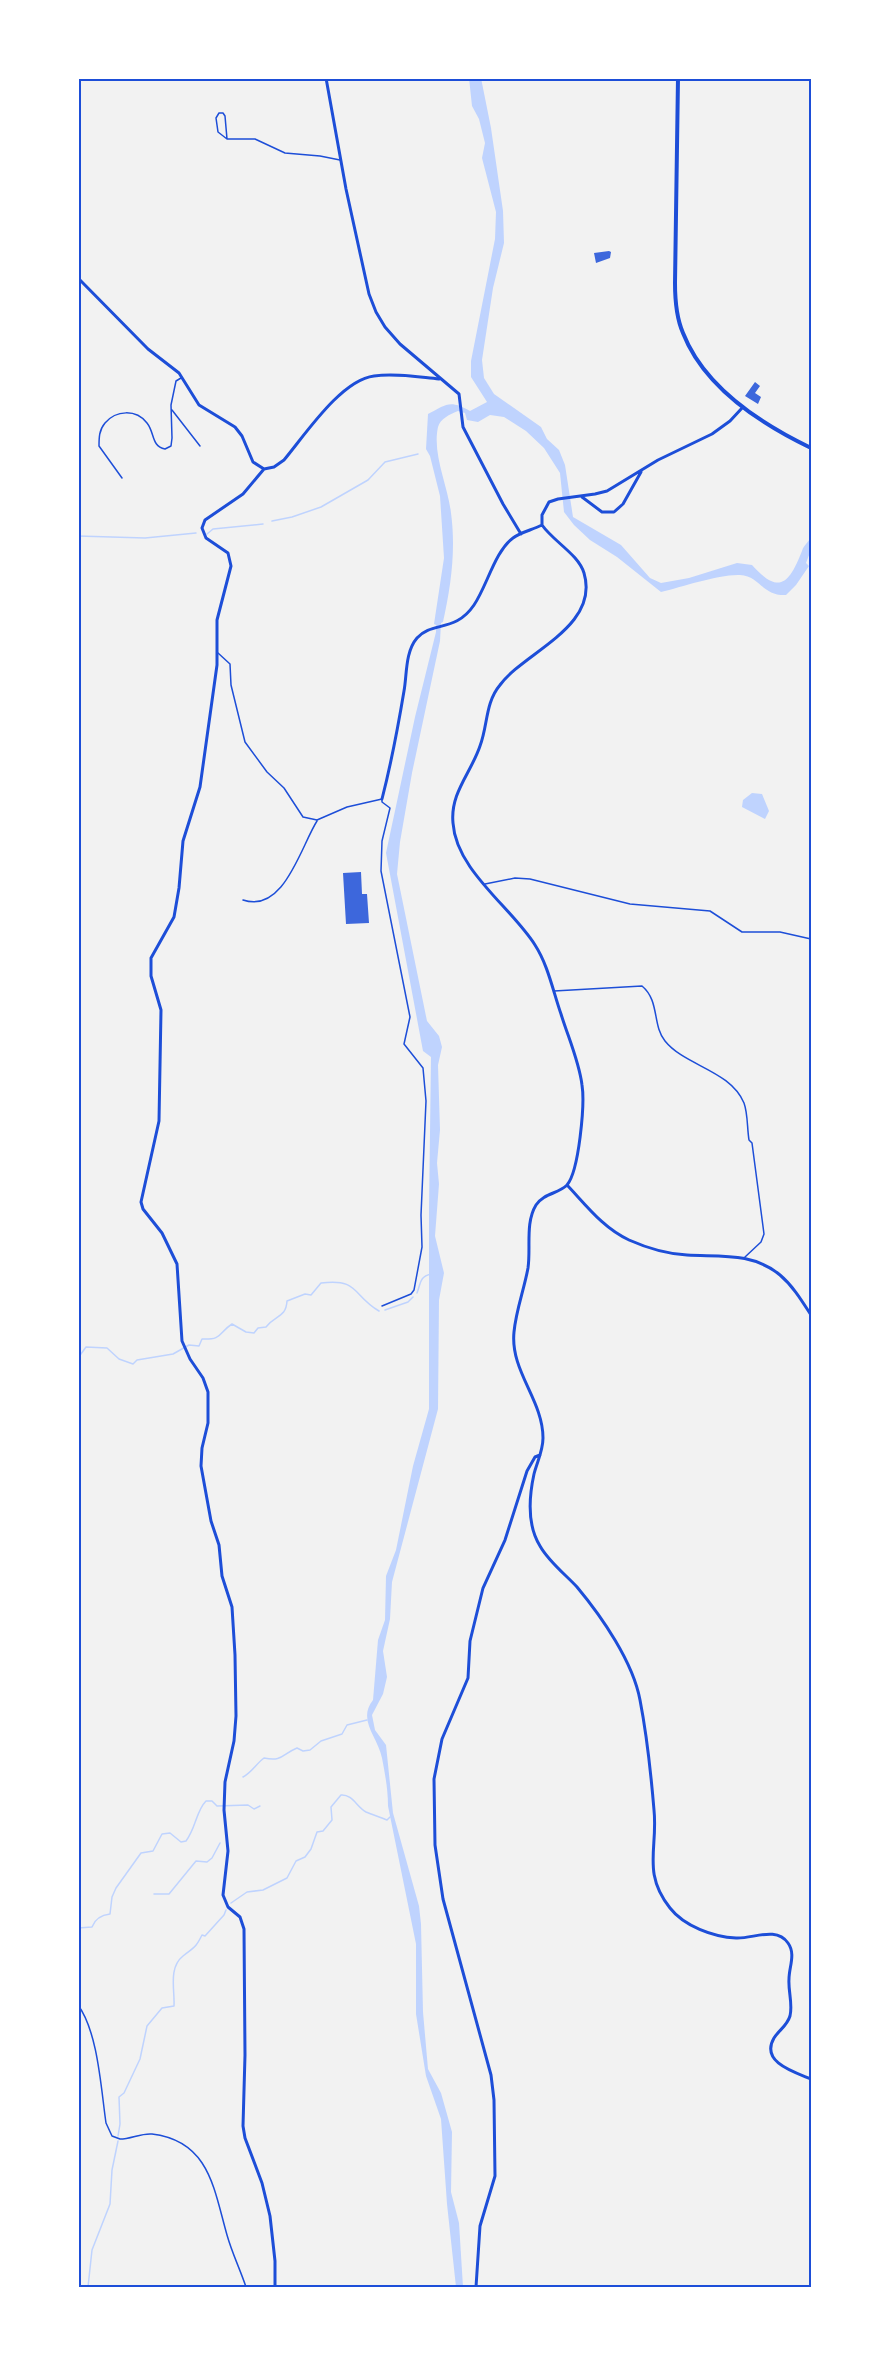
<svg xmlns="http://www.w3.org/2000/svg" width="889" height="2365" font-family="'DejaVu Sans',sans-serif">
<style>
.water{fill:#bfd3fe}
.lines{fill:none;stroke-linecap:round;stroke-linejoin:round}
.stream{stroke:#bfd3fe;stroke-width:1.5}
.building{fill:#3d67dc}
.path{stroke:#1d4ed8;stroke-width:1.5}
.service{stroke:#1d4ed8;stroke-width:1.5}
.minor{stroke:#1d4ed8;stroke-width:3}
.tertiary{stroke:#1d4ed8;stroke-width:4}
.neatline{fill:none;stroke:#1d4ed8;stroke-width:2}
</style>
<rect width="100%" height="100%" fill="#f2f2f2"/>
<path class="water" d="M469 78H481L491 128 503 211 504 243 493 288 482 360 484 378 494 394 541 427 547 439 559 450 565 465 573 517 621 545 650 578 661 583 689 578 737 563 752 565C779 595 789 584 802 551 804 544 810 542 811 535V550L806 563 809 566 796 585 786 595C762 596 760 576 740 575 719 574 682 587 661 592L617 557 590 540 574 525 564 512 560 473 544 448 526 431 504 417 490 415 478 422 467 420 465 413 458 411C450 414 440 419 438 427 432 454 448 486 451 513 456 550 451 586 443 622L441 623 440 641 412 773 400 842 397 874 427 1021 439 1036 442 1047 438 1065 440 1130 437 1163 439 1184 435 1236 444 1273 439 1300 438 1409 392 1582 390 1619 383 1651 387 1677 383 1694 372 1715 375 1730 386 1745 393 1813 419 1906 421 1924 423 2012 428 2069 441 2093 452 2132 451 2192 459 2223 463 2287H456L447 2204 441 2119 426 2076 416 2014V1944L388 1806C388 1789 385 1774 382 1758 378 1737 357 1720 373 1700L378 1640 385 1620 386 1576 396 1550 413 1466 429 1409V1208L431 1057 423 1051 386 853 415 717 436 632V625L434 624 444 558 440 496 430 456 426 449 428 414C446 405 449 399 470 411L487 402 471 377V361L495 239 496 212 482 158 485 143 479 119 472 106Z
M752 793 762 794 769 811 765 819 742 807 743 800Z"/>
<g class="lines">
<path class="stream" d="M272 521 292 517 321 507 368 480 385 462 418 454
M207 534 213 529 263 524
M78 536 145 538 196 533
M417 1293C421 1283 419 1277 431 1274
M385 1310 408 1302 413 1297
M78 1358 86 1347 107 1348 119 1359 133 1364 137 1360 173 1354 189 1345 199 1346 202 1339C223 1340 218 1333 232 1324L246 1332 254 1333 258 1328 266 1327C275 1315 286 1318 287 1301L305 1294 311 1295 321 1283C359 1278 352 1295 379 1311
M243 1777C252 1772 256 1764 264 1758 283 1762 282 1754 297 1748L303 1751 310 1750 321 1741 342 1734 347 1725 367 1720
M154 1894H169L196 1861 207 1862 212 1858 220 1843
M231 1903 247 1892 263 1890 287 1878 296 1861 305 1857 311 1849 317 1832 323 1831 332 1820 331 1807 341 1795C352 1794 357 1807 366 1812 373 1815 380 1817 387 1820L390 1817
M78 1928 92 1927C95 1919 101 1915 110 1914L112 1897 116 1888 141 1853 153 1851 162 1834 170 1833 181 1842 186 1841C196 1828 196 1811 206 1801H212L217 1806 248 1805 254 1809 260 1806
M118 2136 120 2124 119 2097 124 2093 140 2059 147 2026 162 2008 174 2006C175 1990 168 1968 183 1956 194 1947 195 1949 202 1935L205 1936 224 1915 226 1910
M88 2287 92 2250 110 2204 112 2170 118 2141"/>
</g>
<path class="building" d="M609 251 611 252 610 258 596 263 594 253Z
M755 382 760 386 755 393 761 397 758 404 745 396Z
M361 872 362 894H367L369 923 346 924 343 873Z"/>
<g class="lines">
<path class="path" d="M78 2005C98 2032 101 2089 106 2123L112 2136 120 2139C131 2139 141 2133 152 2134 210 2141 214 2190 227 2235 232 2253 240 2269 246 2287"/>
<path class="service" d="M227 139 225 116 223 113H219L216 118 218 132 227 139H255L285 153 320 156 340 160
M172 410 200 446
M122 478 99 446C99 438 99 430 105 423 116 410 136 409 147 423 155 433 151 446 165 449L171 446 172 438 171 405 176 381 181 378
M218 653 230 664 231 685 245 742 267 772 284 788 303 817 317 820 347 807 382 799V802L390 808 382 841 381 871 410 1017 404 1044 423 1068 426 1101 421 1215 422 1247 414 1290 411 1294 382 1306
M485 884 515 878 530 879 630 904 710 911 742 932H780L811 939
M243 900C284 914 301 846 317 821
M554 991 642 986C660 1001 652 1025 665 1041 685 1066 730 1070 744 1103 748 1114 747 1128 749 1140L752 1143 764 1234 761 1242 745 1257"/>
<path class="minor" d="M326 78 346 189 369 294 376 312 385 327 400 344 459 394 463 427 503 504 521 534
M78 278 148 349 179 373 199 405 235 427 242 436 253 462 264 469 274 467 284 460C305 435 341 380 374 376 395 373 418 377 439 379
M264 469 243 494 205 520 202 528 206 538 228 553 231 566 217 620V665L200 787 183 841 179 888 174 917 151 958V976L161 1010 159 1121 141 1202 143 1209 162 1233 177 1264 182 1341 190 1359 203 1378 208 1392V1423L202 1448 201 1466 211 1521 219 1545 222 1576 232 1607 235 1655 236 1716 234 1741 225 1782 224 1810 228 1851 223 1895 228 1907 240 1917 244 1929 245 2055 243 2126 245 2138 262 2183 270 2216 275 2261V2287
M582 497 602 512H614L623 504 641 472
M542 525C554 542 578 554 584 573 600 627 524 652 500 685 485 703 488 725 480 746 471 773 450 793 453 823 456 870 511 907 535 945 548 965 553 991 561 1014 568 1037 579 1061 582 1085 585 1104 579 1171 567 1185 558 1194 544 1193 536 1205 525 1223 531 1248 528 1268 524 1290 516 1310 514 1332 510 1371 543 1400 543 1438 543 1451 537 1462 534 1474 529 1497 527 1525 540 1546 549 1562 565 1574 577 1587 602 1617 633 1662 640 1700 647 1736 651 1774 654 1810 658 1848 642 1873 670 1908 684 1926 713 1937 736 1938 753 1939 776 1926 788 1943 796 1954 789 1967 789 1979 788 1991 793 2004 790 2016 787 2026 779 2030 774 2038 760 2062 794 2072 811 2079
M542 525V515L549 502 558 499 595 494 607 491 658 460 712 434 730 421 743 407
M382 799C391 764 398 727 404 691 407 675 405 652 417 638 432 621 455 633 474 605 487 586 495 551 513 538 521 532 532 530 542 525
M567 1185C586 1205 603 1228 629 1240 647 1248 667 1254 687 1255 720 1257 752 1252 780 1275 793 1286 802 1301 811 1315
M476 2287 480 2226 495 2176 494 2100 491 2075 443 1899 435 1845 434 1779 442 1739 468 1678 470 1641 483 1588 505 1540 527 1471 535 1457 540 1455"/>
<path class="tertiary" d="M678 78 675 283C675 300 676 317 683 333 704 387 761 424 811 448"/>
</g>
<rect width="889" height="2365" fill="none" stroke="#ffffff" stroke-width="159"/>
<rect x="80" y="80" width="730" height="2206" class="neatline"/>
</svg>
